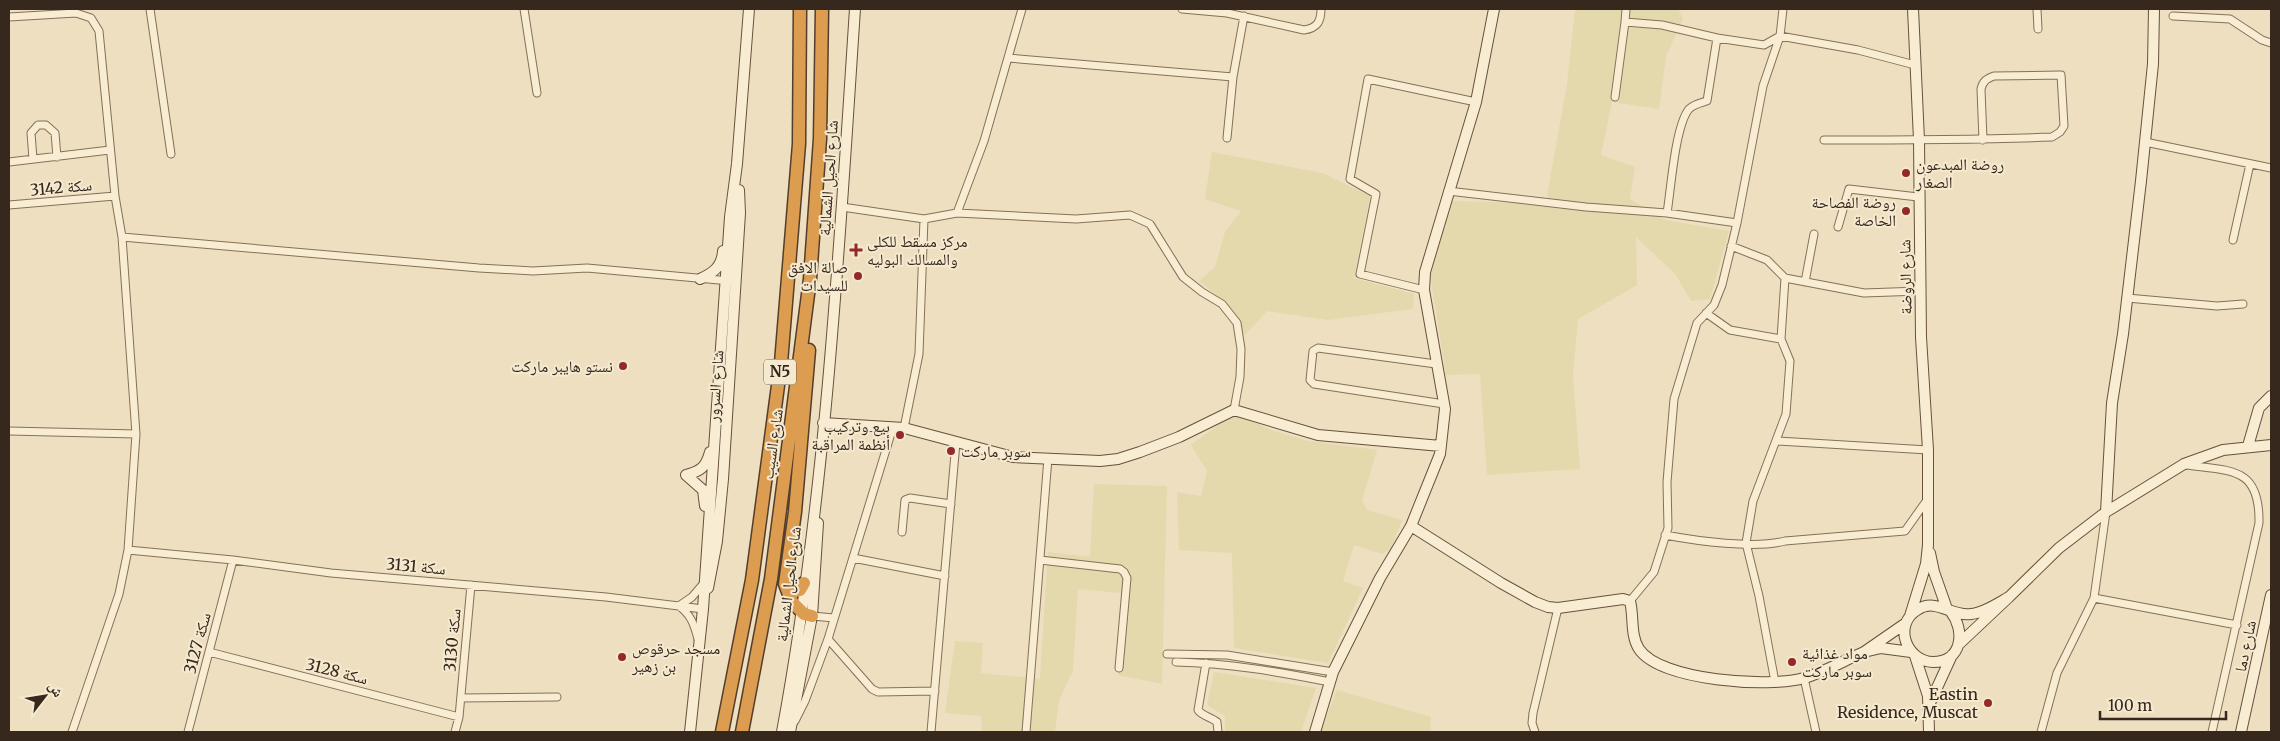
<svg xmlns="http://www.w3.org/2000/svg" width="2280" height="741" font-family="Merriweather,'Noto Naskh Arabic',serif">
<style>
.farmland{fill:#e3d9ad}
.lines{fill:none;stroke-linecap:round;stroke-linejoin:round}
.street-casing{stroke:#867058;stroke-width:9}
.secondary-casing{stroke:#68513c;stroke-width:12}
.highway-casing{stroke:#533e2d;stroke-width:15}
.street{stroke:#f8ecd3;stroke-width:7}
.secondary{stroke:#f8ecd3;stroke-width:10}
.highway{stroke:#dd9d50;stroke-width:12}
.poi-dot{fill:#94292b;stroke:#f5e9cf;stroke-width:2}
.labels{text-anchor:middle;stroke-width:4;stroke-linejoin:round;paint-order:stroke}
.shield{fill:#f5e9cf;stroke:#6f6252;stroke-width:1}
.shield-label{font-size:15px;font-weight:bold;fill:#36281d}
.poi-label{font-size:16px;fill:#36281d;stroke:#f5e9cf;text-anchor:start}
.street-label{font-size:16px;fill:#36281d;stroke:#f5e9cf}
</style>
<rect width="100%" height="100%" fill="#eddfc0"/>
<path class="farmland" d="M1575 9H1678L1683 19 1666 56 1659 109 1612 102 1601 155 1635 167 1630 199 1665 220 1729 231 1710 299 1691 301 1676 275 1636 237 1637 285 1578 319 1573 375 1580 469 1487 475 1480 374 1446 375 1430 275 1453 201 1553 204 1547 196 1567 84Z
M1212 152 1322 173 1370 196 1354 278 1414 294 1413 309 1328 320 1267 311 1244 336 1239 321 1225 302 1199 281 1215 267 1225 232 1241 211 1205 199Z
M1234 413 1271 430 1308 441 1377 450 1362 501 1367 510 1402 520 1391 548 1382 554 1354 545 1343 581 1363 588 1328 663 1234 648 1232 553 1179 550 1177 492 1201 496 1207 471 1191 445Z
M1094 484 1167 486 1162 684 1118 675 1121 593 1078 589 1073 671 1059 700 1055 732H982L981 716 945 713 955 641 983 643 981 673 1040 679 1048 552 1090 557Z
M1214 672 1316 688 1301 732H1225V716L1207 705Z
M1337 690 1431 717 1430 732H1320Z"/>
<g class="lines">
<g class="street-casing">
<path id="street" d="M150 9 171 154
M524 9 537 93
M1182 9 1227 13 1304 30C1317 28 1321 22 1321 9
M2037 9 2038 29
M2173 16 2230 19 2262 40 2271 43
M9 17 76 13 91 18 99 31 115 196 122 237 136 434 128 550 119 594 72 732
M1625 22 1626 9
M1717 38 1707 101C1700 103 1694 104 1689 109 1675 126 1671 189 1667 213L1737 223
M1008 58 1233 77
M1615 97 1625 22 1662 25 1717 38 1764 45 1780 36 1858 50 1915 65
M1227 138 1233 77 1244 16
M1824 140C1900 140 1976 140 2052 137L2060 132 2064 126 2061 75 1994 76C1986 79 1983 81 1981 89L1983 140
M2145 142 2271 168
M33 159 31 133 38 125H46L55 133 57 157
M9 162 110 150
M1448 191 1586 207 1667 213
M9 205 115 196
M842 207 924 219 957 213 1076 219 1130 215 1150 224 1183 277 1202 292 1222 304 1237 323 1241 349 1240 377 1234 410
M957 213 984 141 1022 9
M1838 227 1849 189 1918 197
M122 237 479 268 533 271 587 268 730 281
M2233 240 2250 164
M1731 246 1767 260 1785 278 1781 339 1790 361 1786 414 1753 501 1746 543 1759 596 1775 682
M1785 278 1864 293 1920 291
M1805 282 1814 234
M1424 290 1360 274 1376 194 1350 179 1368 79 1476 102
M2127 298 2217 306 2243 304
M1706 313 1730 330 1781 339
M1436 364 1318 348 1313 351 1310 380 1314 384 1444 404
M904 428 919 354 924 219
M9 431 136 434
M1777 441 1928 450
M2186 465C2232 471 2260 467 2259 523L2212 732
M902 532 905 500 910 498 951 504
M1665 535C1697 541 1754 549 1785 541L1905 531 1927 500
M128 550 233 560 331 573 606 597 703 609
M853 558 945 576
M1040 560 1120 569 1124 572 1127 578 1119 668
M2094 598 2237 625
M1630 601 1654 572 1668 528 1667 482 1674 399 1697 323 1714 305 1722 285 1737 223 1763 86 1780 36 1783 9
M812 616 834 618
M698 639C694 624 691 615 679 606L692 597 704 583
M828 639 872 689 878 692 935 691
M209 652 459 717
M1167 654 1227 655 1333 672
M1176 662C1228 663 1279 672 1330 682
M1206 663 1198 710C1202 716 1211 717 1217 722L1218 732
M1804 678 1816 732
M461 698 557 697
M795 721 805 701 828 639 893 427
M188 732 233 560
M455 732 459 717 471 585
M931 732 956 442
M1026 732 1048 458
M1535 732 1532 723 1533 713 1558 608
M2041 732 2057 673 2094 598 2106 512"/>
</g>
<g class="secondary-casing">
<path id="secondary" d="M700 279C713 273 722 267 723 251
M823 423 904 428 1013 457 1100 461 1118 459 1140 452 1179 437 1234 410 1318 435 1441 446
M2248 446 2259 408 2271 396
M686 475C701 471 706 467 710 452
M686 475 703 490 705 506
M2106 512 2112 403 2123 334 2141 181 2153 64 2154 9
M1411 526 1501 583 1535 602 1548 607 1558 608 1623 599 1630 601C1634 616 1630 635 1639 649 1660 681 1770 688 1804 678 1825 672 1845 660 1864 652
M1930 553 1934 572 1947 609
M708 588 717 541 723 479 740 213 739 190
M2009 597 2059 548 2106 512 2184 464 2223 450 2271 445
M1951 612C1965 630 1963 662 1933 662 1906 661 1893 625 1917 610 1936 597 1951 617 1971 614 1984 613 1998 603 2009 597L1958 645
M1910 616 1926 564 1928 545V450L1921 337 1919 140 1913 9
M1906 623 1864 652 1881 648 1911 652
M1915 656 1928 696 1929 732
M1930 703 1952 655
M690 732 703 609 730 217 737 164 749 9
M782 732C826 494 839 250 855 9
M790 732 812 616 818 523
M1315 732 1333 672 1380 578 1411 526 1440 454 1445 409 1424 290 1425 272 1476 102 1494 9
M2241 732 2271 595"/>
</g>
<g class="highway-casing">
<path id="highway" d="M809 350 795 512 785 584 792 602 804 614 812 616
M785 584 796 591 800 590 804 583
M722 732 752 580 781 363 799 144 800 9
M742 732 771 579 810 279 820 139 822 9"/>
</g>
<use href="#street" class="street"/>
<use href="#secondary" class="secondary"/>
<use href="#highway" class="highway"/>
</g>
<g class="poi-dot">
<circle cx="1906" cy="173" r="5"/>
<circle cx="1906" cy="211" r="5"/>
<path d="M853.5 242.5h5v5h5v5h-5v5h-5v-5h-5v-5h5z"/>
<circle cx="858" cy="276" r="5"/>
<circle cx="623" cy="366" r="5"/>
<circle cx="900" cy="435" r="5"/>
<circle cx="951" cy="451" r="5"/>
<circle cx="622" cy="657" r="5"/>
<circle cx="1792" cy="662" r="5"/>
<circle cx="1988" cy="703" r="5"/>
</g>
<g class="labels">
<rect class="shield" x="764" y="359.5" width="32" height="25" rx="4"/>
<g class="shield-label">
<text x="780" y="377">N5</text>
</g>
<g class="poi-label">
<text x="1916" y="170">روضة المبدعون<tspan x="1916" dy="18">الصغار</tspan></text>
<text x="1896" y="208" text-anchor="end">روضة الفصاحة<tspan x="1896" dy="18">الخاصة</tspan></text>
<text x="867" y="247">مركز مسقط للكلى<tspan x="867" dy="18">والمسالك البوليه</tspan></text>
<text x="848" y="273" text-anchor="end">صالة الافق<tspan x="848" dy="18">للسيدات</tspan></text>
<text x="613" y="372" text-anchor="end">نستو هايبر ماركت</text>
<text x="890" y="432" text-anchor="end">بيع وتركيب<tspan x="890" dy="18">أنظمة المراقبة</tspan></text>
<text x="961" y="457">سوبر ماركت</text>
<text x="632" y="654">مسجد حرقوص<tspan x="632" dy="18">بن زهير</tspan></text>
<text x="1802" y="659">مواد غذائية<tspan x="1802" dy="18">سوبر ماركت</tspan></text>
<text x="1978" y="700" text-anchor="end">Eastin<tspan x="1978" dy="18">Residence, Muscat</tspan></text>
</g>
<g class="street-label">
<text transform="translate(828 178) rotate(-86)" y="6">شارع الحيل الشمالية</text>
<text transform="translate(61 187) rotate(-5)" y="6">سكة 3142</text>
<text transform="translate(1905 277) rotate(-91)" y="6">شارع الروضة</text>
<text transform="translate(715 386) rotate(-86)" y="6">شارع السرور</text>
<text transform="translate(772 444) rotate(-82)" y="6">شارع السيب</text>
<text transform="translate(416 566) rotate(5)" y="6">سكة 3131</text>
<text transform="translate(788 584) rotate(-83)" y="6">شارع الحيل الشمالية</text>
<text transform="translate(452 640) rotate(-85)" y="6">سكة 3130</text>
<text transform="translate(197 643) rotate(-75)" y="6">سكة 3127</text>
<text transform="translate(2245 646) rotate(-78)" y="6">شارع دما</text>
<text transform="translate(337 671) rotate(14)" y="6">سكة 3128</text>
</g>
</g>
<rect width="2280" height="741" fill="none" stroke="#36281d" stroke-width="20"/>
<g transform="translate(45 696) rotate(59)" stroke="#f5e9cf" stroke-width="4" paint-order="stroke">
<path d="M0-4L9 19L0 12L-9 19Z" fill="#36281d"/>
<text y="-8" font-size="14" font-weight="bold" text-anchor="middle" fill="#36281d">ش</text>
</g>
<path d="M2100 711v8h126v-8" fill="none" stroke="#36281d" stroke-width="2.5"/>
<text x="2108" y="711" font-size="15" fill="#36281d" stroke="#f5e9cf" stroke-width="4" paint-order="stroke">100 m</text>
</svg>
